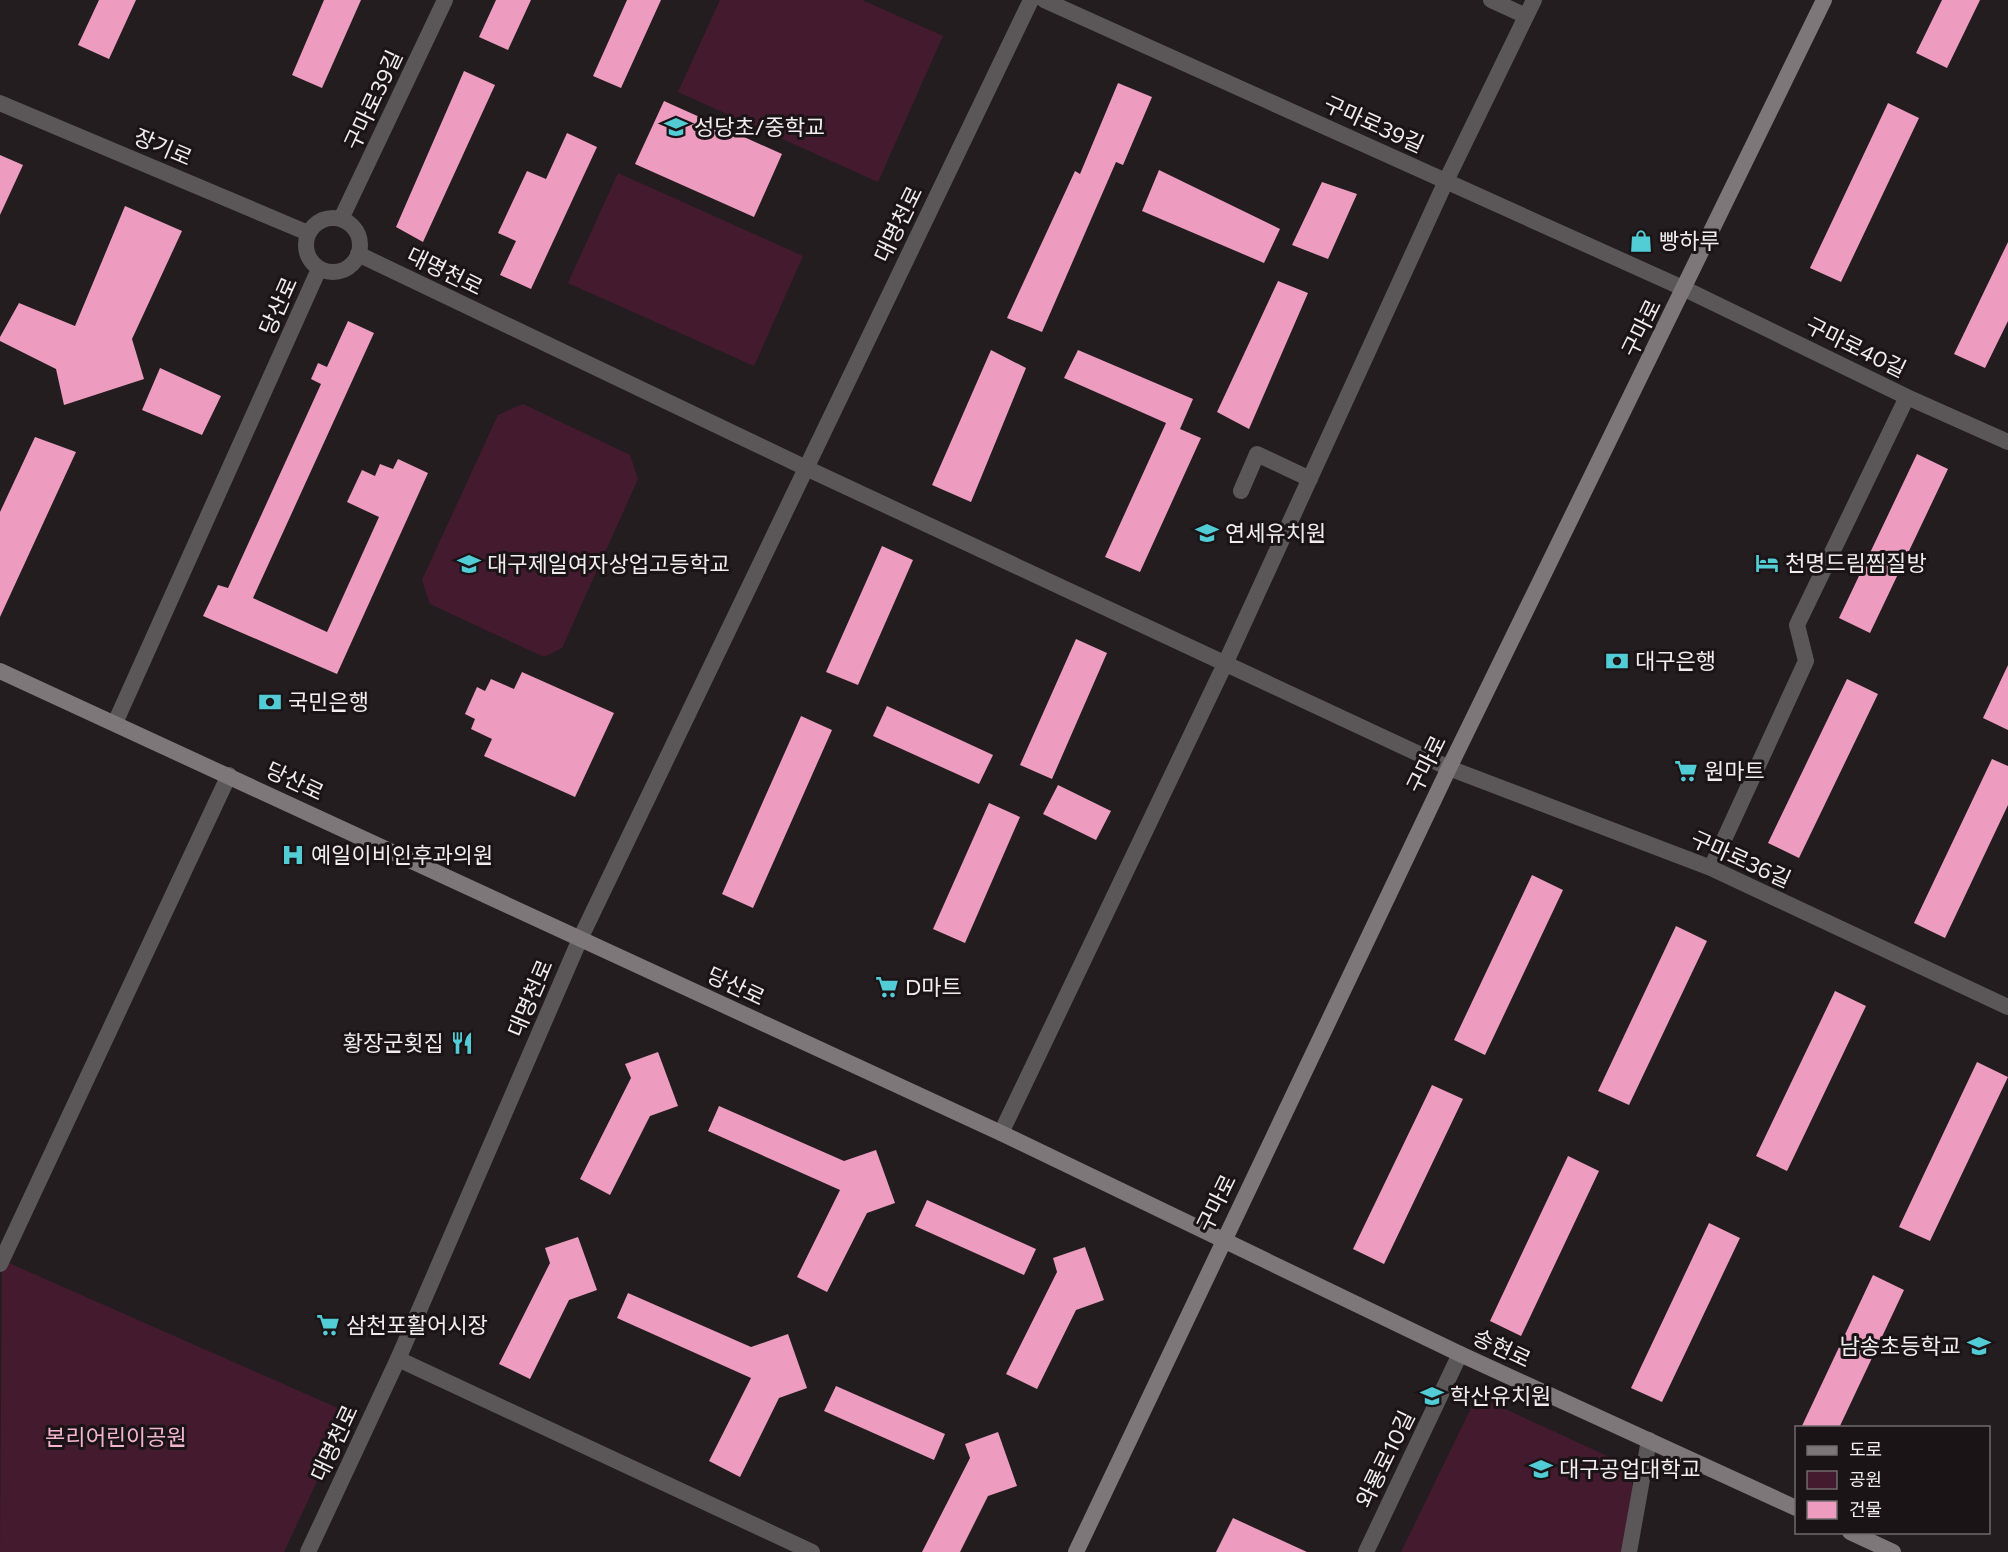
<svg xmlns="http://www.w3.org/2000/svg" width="2008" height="1552" font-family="Commissioner,'Noto Sans KR',sans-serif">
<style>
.green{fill:#441b2e}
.building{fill:#ed9cbf}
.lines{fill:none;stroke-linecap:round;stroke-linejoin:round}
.minor{stroke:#5b5759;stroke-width:16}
.tertiary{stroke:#5b5759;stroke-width:16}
.secondary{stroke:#7d7779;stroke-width:16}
.labels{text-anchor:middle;stroke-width:6;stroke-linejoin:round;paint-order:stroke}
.street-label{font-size:22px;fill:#f1ecee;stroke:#1a1416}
.poi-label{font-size:22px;fill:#f1ecee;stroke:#1a1416;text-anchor:start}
.park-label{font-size:22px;fill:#f4b4ce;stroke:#1a1416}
</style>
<rect width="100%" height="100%" fill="#231d1f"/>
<path class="green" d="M720 0H862L943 36 878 182 678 92Z
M618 173 803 256 754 366 568 283Z
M523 404 630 455 638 479 562 648 544 657 430 604 422 580 498 415Z
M2 1260 349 1413 284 1552H0Z
M1477 1396 1629 1466 1633 1488 1621 1552H1401Z"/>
<path class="building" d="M99 0H136L109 59 78 45Z
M324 0H361L322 88 292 75Z
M496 0H531L508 50 479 37Z
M627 0H661L621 88 593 76Z
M1942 0H1980L1947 68 1916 53Z
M464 71 495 85 423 242 396 227Z
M1118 83 1152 97 1123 165 1116 162 1042 332 1007 318 1075 171 1080 174Z
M664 101 782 154 754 217 635 164Z
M1888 103 1919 118 1841 282 1810 268Z
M567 133 597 147 531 289 500 275 516 241 498 233 527 171 546 179Z
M0 155 23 165 0 215Z
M1159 170 1280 229 1264 263 1142 211Z
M1322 182 1357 194 1328 259 1292 245Z
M125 206 182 231 132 339 144 379 64 405 56 369 0 341V337L19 303 75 326Z
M2008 242V321L1985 368 1954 354Z
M1278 281 1308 293 1249 429 1217 412Z
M348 321 374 333 253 598 327 632 379 517 347 502 362 470 375 476 380 464 393 469 398 459 428 473 337 674 203 616 218 585 228 588 321 384 311 379 318 363 327 367Z
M991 350 1026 368 971 502 932 485Z
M1078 350 1193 399 1180 429 1201 438 1140 572 1105 557 1166 423 1064 378Z
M160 368 221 396 202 435 142 410Z
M35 437 76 452 0 617V512Z
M1917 454 1948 469 1870 633 1839 618Z
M882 546 913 560 858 685 826 672Z
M1076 639 1107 653 1052 779 1020 765Z
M2008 665V730L1983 718Z
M522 672 614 713 575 797 484 756 492 739 471 729 475 719 465 714 477 687 485 691 491 679 514 689Z
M1847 679 1878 694 1799 858 1768 843Z
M887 706 993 755 979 784 873 736Z
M801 716 832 730 753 908 722 894Z
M1992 759 2008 766V805L1945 938 1914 923Z
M1058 785 1111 811 1096 840 1043 814Z
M989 803 1020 817 965 943 933 929Z
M1532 875 1563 890 1485 1055 1454 1040Z
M1676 926 1707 941 1629 1105 1598 1091Z
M1835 991 1866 1006 1787 1171 1756 1156Z
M658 1052 678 1106 650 1116 610 1195 580 1179 631 1078 625 1064Z
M1977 1062 2008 1077 1930 1241 1899 1227Z
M1432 1085 1463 1099 1384 1264 1353 1249Z
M719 1106 844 1161 876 1150 895 1203 867 1213 827 1292 797 1277 840 1190 708 1131Z
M1568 1156 1599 1171 1521 1336 1490 1321Z
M927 1200 1036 1249 1024 1275 915 1226Z
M1709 1223 1740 1238 1662 1402 1631 1388Z
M578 1237 597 1290 569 1300 530 1379 499 1364 550 1263 545 1248Z
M1085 1247 1104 1300 1076 1310 1037 1389 1006 1374 1057 1272 1053 1258Z
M1873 1275 1904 1290 1839 1428H1801Z
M628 1293 751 1347 788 1334 807 1388 779 1398 740 1477 709 1461 751 1378 617 1318Z
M836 1386 945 1434 934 1460 824 1411Z
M998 1432 1017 1486 988 1496 960 1552H922L970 1458 965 1444Z
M1233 1518 1307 1552H1216Z"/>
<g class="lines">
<path class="minor" d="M1044 0 1685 289 1907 397 2008 442
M1491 0 1526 16
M0 103 308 233
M306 245a27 27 0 1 1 54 0a27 27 0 1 1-54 0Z
M341 219 445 0
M358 254 806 468 1449 768 1711 868 2008 1007
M1241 491 1257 454 1310 479
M115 723 319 269
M1711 868 1806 661 1797 625 1907 397
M1001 1133 1225 664 1446 181 1534 0
M0 1264 229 775
M398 1359 812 1552
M1366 1552 1460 1354
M1629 1552 1649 1440"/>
<path class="tertiary" d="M308 1552 398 1359 580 939 1031 0"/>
<path class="secondary" d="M0 671 1001 1133 1460 1354 1796 1508
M1850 1532 1893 1552
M1076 1552 1449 768 1824 0"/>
</g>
<defs>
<g id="school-bare" transform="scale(1.8)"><path d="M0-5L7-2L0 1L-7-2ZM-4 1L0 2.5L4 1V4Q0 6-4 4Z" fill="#52ccd5" stroke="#1a1416" stroke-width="2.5" paint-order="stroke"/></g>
<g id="shop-bare" transform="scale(1.8)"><path d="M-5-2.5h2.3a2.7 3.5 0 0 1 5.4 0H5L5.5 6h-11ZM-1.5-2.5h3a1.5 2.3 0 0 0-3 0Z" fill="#52ccd5" stroke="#1a1416" stroke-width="2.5" paint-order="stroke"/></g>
<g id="hotel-bare" transform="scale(1.8)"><path d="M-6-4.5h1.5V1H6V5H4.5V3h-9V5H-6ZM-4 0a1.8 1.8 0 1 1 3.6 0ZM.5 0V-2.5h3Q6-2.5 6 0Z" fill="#52ccd5" stroke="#1a1416" stroke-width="2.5" paint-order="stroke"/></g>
<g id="bank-bare" transform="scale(1.8)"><path d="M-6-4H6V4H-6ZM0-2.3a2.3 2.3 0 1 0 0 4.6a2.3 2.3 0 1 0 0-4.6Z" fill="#52ccd5" stroke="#1a1416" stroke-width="2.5" paint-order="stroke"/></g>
<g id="supermarket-bare" transform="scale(1.8)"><path d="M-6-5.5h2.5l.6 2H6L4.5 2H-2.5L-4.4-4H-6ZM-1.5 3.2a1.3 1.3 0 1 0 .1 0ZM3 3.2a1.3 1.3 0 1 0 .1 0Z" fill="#52ccd5" stroke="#1a1416" stroke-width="2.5" paint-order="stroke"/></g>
<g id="hospital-bare" transform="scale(1.8)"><path d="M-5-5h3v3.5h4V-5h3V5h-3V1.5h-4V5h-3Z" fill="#52ccd5" stroke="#1a1416" stroke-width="2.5" paint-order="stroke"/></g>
<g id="restaurant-bare" transform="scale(1.8)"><path d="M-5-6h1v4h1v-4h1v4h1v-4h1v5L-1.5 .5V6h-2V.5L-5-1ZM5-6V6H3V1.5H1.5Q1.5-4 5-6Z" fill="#52ccd5" stroke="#1a1416" stroke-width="2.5" paint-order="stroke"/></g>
<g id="university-bare" transform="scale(1.8)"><path d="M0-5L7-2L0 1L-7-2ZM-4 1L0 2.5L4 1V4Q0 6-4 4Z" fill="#52ccd5" stroke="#1a1416" stroke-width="2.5" paint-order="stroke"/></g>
</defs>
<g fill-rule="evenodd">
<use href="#school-bare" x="676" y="127"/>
<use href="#shop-bare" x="1641" y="241"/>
<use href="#school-bare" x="1207" y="533"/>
<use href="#hotel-bare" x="1767" y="563"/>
<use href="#school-bare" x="469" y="564"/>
<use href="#bank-bare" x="1617" y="661"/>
<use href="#bank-bare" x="270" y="702"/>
<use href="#supermarket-bare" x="1686" y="771"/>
<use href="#hospital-bare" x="293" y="855"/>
<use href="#supermarket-bare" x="887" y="987"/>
<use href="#restaurant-bare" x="462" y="1043"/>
<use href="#supermarket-bare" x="328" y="1325"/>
<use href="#school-bare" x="1979" y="1346"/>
<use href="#school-bare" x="1432" y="1396"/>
<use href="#university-bare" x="1541" y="1469"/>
</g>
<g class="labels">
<g class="street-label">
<text transform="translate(373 100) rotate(-65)" y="8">구마로39길</text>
<text transform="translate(1374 124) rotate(24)" y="8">구마로39길</text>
<text transform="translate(163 147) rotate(23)" y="8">장기로</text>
<text transform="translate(898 224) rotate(-64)" y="8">대명천로</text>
<text transform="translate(445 271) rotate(26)" y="8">대명천로</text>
<text transform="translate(278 306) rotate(-66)" y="8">당산로</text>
<text transform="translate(1641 328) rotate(-64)" y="8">구마로</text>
<text transform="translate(1856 347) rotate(26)" y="8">구마로40길</text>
<text transform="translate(1426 764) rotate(-64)" y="8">구마로</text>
<text transform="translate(295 781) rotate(25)" y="8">당산로</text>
<text transform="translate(1741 859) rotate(24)" y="8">구마로36길</text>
<text transform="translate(736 986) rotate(25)" y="8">당산로</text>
<text transform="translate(530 998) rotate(-67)" y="8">대명천로</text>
<text transform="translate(1216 1203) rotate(-64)" y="8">구마로</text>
<text transform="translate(1502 1348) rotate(25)" y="8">송현로</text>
<text transform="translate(334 1443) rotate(-65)" y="8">대명천로</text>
<text transform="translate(1385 1459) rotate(-64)" y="8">와룡로10길</text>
</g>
<g class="poi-label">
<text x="694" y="135">성당초/중학교</text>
<text x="1659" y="249">빵하루</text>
<text x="1225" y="541">연세유치원</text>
<text x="1785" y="571">천명드림찜질방</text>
<text x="487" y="572">대구제일여자상업고등학교</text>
<text x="1635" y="669">대구은행</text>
<text x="288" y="710">국민은행</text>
<text x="1704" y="779">원마트</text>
<text x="311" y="863">예일이비인후과의원</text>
<text x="905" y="995">D마트</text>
<text x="444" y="1051" text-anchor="end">황장군횟집</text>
<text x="346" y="1333">삼천포활어시장</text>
<text x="1961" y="1354" text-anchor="end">남송초등학교</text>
<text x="1450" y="1404">학산유치원</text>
<text x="1559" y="1477">대구공업대학교</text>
</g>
<g class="park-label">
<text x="116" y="1445">본리어린이공원</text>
</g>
</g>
<rect x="1795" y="1426" width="195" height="108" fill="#1a1416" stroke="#706a6c" stroke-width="1.5"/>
<rect x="1807" y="1446" width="30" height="9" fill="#7d7779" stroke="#706a6c" stroke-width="1.5"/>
<text x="1849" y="1456" font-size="18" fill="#f1ecee">도로</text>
<rect x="1807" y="1471" width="30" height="18" fill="#441b2e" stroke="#706a6c" stroke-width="1.5"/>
<text x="1849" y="1486" font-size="18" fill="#f1ecee">공원</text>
<rect x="1807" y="1501" width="30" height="18" fill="#ed9cbf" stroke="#706a6c" stroke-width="1.5"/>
<text x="1849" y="1516" font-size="18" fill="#f1ecee">건물</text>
</svg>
